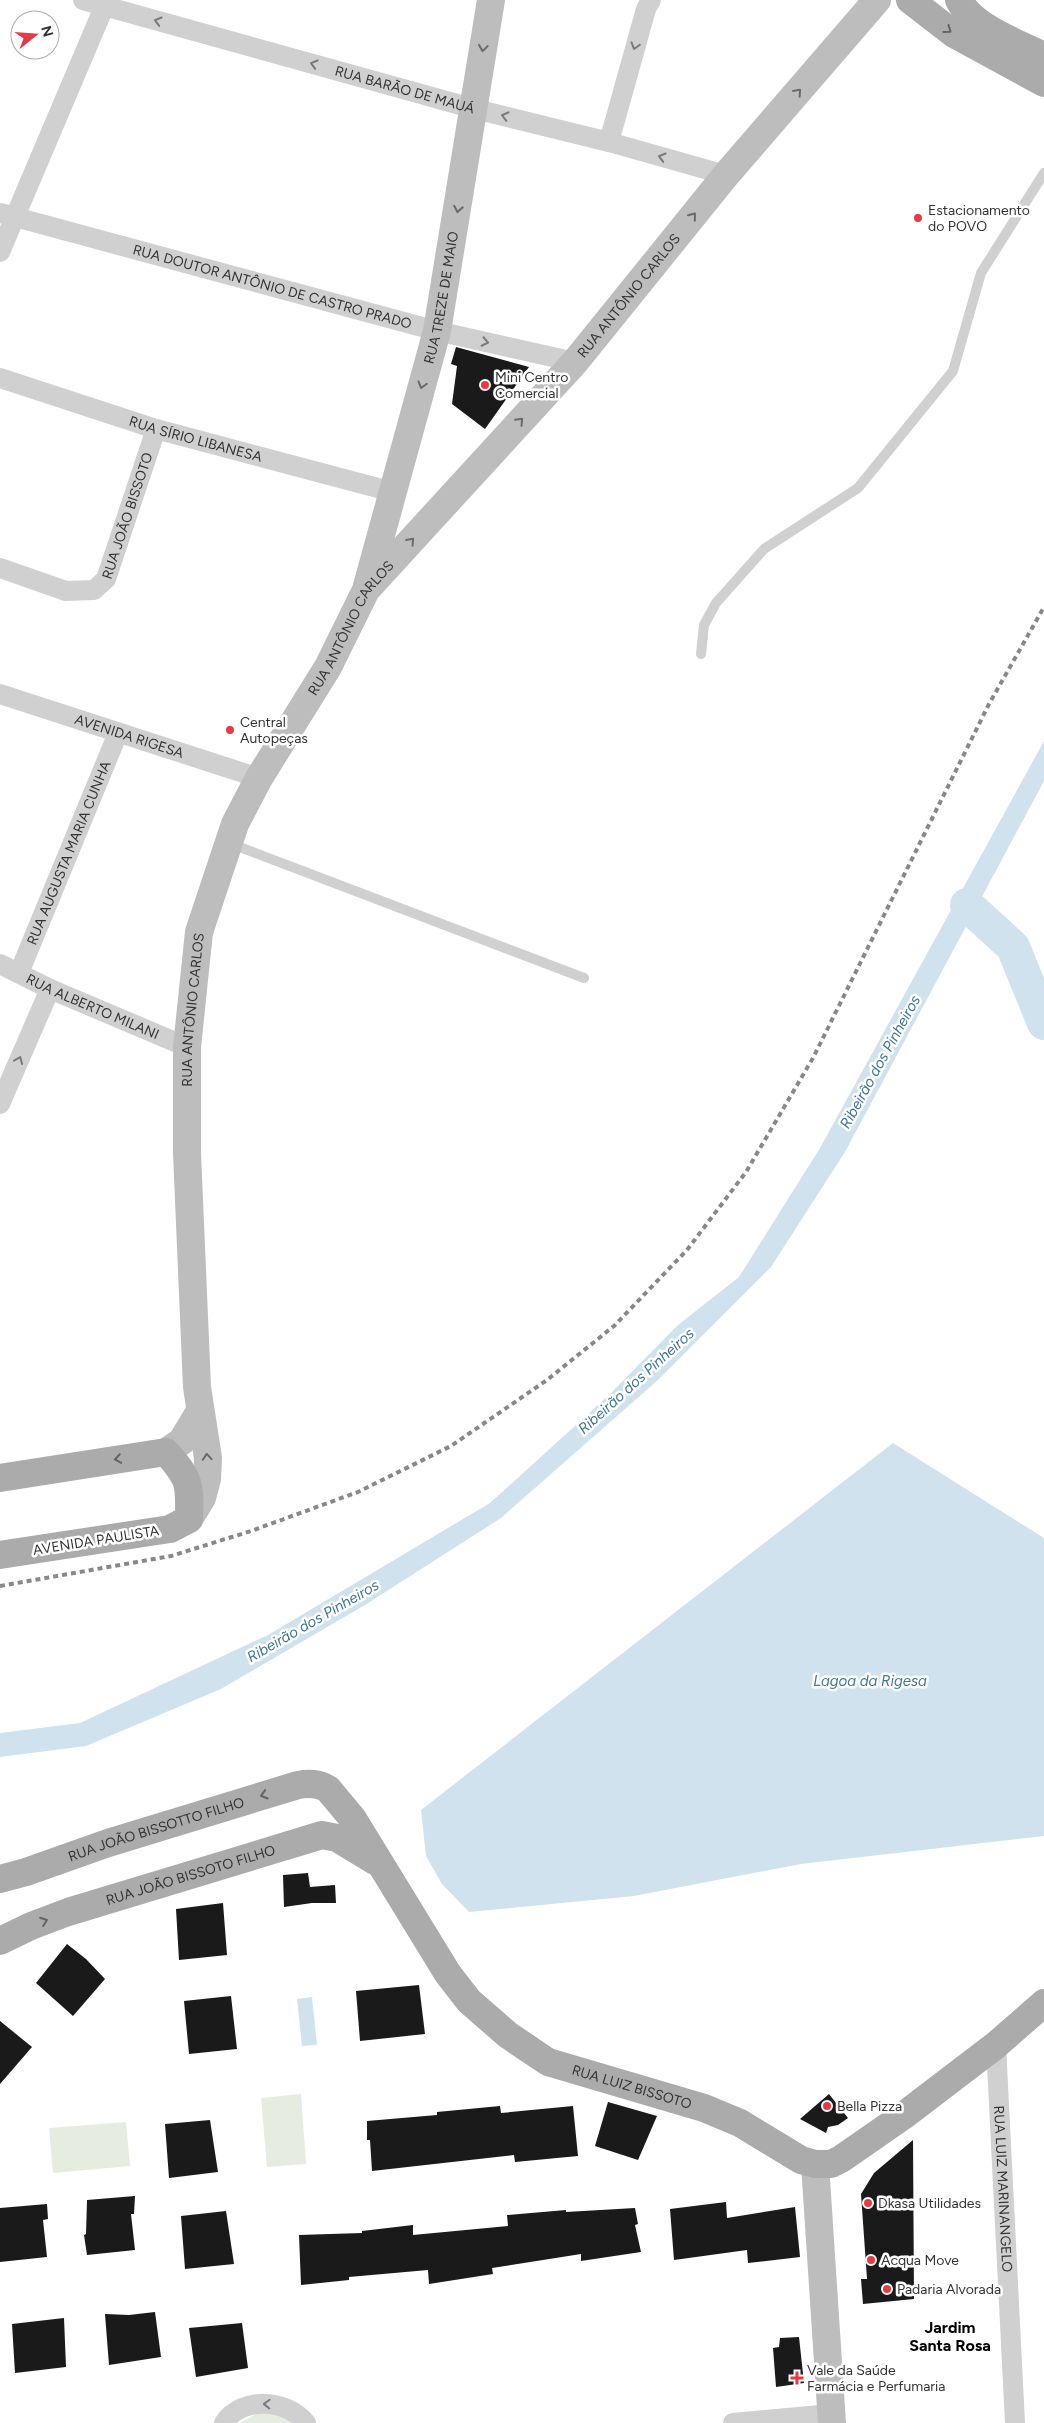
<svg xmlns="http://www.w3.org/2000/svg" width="1044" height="2423" font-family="Figtree,sans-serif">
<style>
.green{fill:#e6ecdf}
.water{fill:#cfe2ee}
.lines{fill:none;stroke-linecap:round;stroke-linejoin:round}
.river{stroke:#cfe2ee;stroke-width:34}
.building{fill:#1a1a1a}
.lane{stroke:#d0d0d0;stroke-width:10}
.street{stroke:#d0d0d0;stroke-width:20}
.secondary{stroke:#bdbdbd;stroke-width:28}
.primary{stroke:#ababab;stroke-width:28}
.rail{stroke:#888;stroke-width:4;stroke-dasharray:5 4;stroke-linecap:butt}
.oneway{stroke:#7a7a7a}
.oneway2{stroke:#636363}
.oneway3{stroke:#6a6a6a}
.poi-dot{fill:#e63946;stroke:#fff;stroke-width:2}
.labels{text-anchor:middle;stroke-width:5;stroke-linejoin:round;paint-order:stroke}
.street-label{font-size:14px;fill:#333;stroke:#fff}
.poi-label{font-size:14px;fill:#333;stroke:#fff;text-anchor:start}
.water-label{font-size:15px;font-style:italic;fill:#3f7597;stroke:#fff}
.quarter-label{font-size:16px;font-weight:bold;fill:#000;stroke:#fff}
</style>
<rect width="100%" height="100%" fill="#fff"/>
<path class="green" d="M301 2094 306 2164 267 2167 261 2098Z
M126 2122 130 2166 53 2173 49 2128Z
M272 2412 293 2423H240L258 2413Z"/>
<path class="water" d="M1044 741V781L845 1152 771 1267 658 1380 501 1518 365 1605 221 1689 86 1746 0 1757V1733L80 1723 268 1635 490 1503 609 1395 678 1325 739 1277 820 1148Z
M893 1443 1044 1538V1836L801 1864 634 1896 469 1912 442 1884 426 1856 421 1810Z
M312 1997 317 2045 302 2046 297 1999Z"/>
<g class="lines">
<path class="river" d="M967 905 1013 947 1044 1023"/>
</g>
<path class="building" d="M456 347 529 367 485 429 452 404 457 366 451 364Z
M308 1873 310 1887 335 1885 336 1903H312L284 1907 283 1875Z
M223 1903 227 1955 179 1960 176 1909Z
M67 1944 86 1959 105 1979 73 2016 36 1983Z
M419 1985 425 2034 360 2041 356 1991Z
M231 1996 237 2049 189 2054 184 2001Z
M0 2021 32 2047 0 2084Z
M829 2094 848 2118 838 2125 828 2127 826 2133 800 2119Z
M608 2102 657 2116 638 2160 595 2146Z
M500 2106 501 2113 573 2106 578 2156 515 2162 514 2155 372 2171 370 2140H367V2121L437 2115V2112Z
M210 2120 218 2172 169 2178 165 2124Z
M913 2140 914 2299 863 2304 861 2279H867L861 2194 874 2173Z
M135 2196 134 2214H131L135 2250 87 2255 84 2235 86 2234 87 2200Z
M726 2202 727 2218 795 2207 800 2257 748 2263 747 2250 674 2260 670 2209Z
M47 2204 48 2219 43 2220 47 2257 0 2262V2208Z
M635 2208 638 2224 635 2225 641 2252 581 2261V2254L492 2268 493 2274 429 2284 428 2270 349 2277V2280L301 2285 299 2235 362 2233V2231L413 2225V2235L508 2226 507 2215 566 2210V2212Z
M226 2211 234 2264 185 2269 181 2216Z
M155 2312 161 2357 109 2365 105 2314 129 2315Z
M64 2318 66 2367 15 2373 12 2324Z
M242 2323 248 2368 196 2377 189 2328Z
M799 2337 804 2383 776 2387 773 2348 779 2347 780 2338Z"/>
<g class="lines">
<path class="lane" d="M701 654 704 625 716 603 764 549 858 488 953 371 981 273 1044 173
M229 843 584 978"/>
<g class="street">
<path id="s1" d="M83 0 475 109 609 142 726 175"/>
<path d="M609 142 646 9 651 0"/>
<path id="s2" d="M0 213 437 331 575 362"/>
<path d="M0 252 107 0"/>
<path id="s3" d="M0 378 156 429 393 492"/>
<path id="s4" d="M0 568 66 591 94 590 106 579 156 429"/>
<path id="s5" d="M0 694 259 778"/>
<path id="s6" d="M0 964 50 989 187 1047"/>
<path id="s7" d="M19 973 118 733"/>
<path d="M0 1104 50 989"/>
<path id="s8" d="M996 2045 1015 2423"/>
<path d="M224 2423C242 2396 287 2399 306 2423"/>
<path d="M733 2423 831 2414"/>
</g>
<g class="secondary">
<path id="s9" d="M367 586 437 331 491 0"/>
<path d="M166 1452 182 1441 200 1411"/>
<path id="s10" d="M189 1519 202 1498 207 1479 208 1458 197 1387 187 1153V1047L199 932 235 824 259 778 328 667 366 590 575 362 726 175 877 0"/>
<path d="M815 2164 832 2423"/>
</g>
<g class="primary">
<path d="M910 0 954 34 1044 83"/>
<path d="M959 0C972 27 1018 43 1044 56"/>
<path d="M0 1478 166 1452C190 1479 190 1484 189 1519L170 1529 0 1555"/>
<path id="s11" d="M0 1879 26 1872 108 1843 298 1785C309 1783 318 1783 328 1789L353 1819 448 1974 469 2001 508 2035 548 2062 704 2108 740 2123 801 2160 815 2164H831L841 2159 903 2116 996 2045 1044 2003"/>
<path id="s12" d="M0 1941 31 1926 68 1912 322 1835 337 1838 375 1861"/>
</g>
<path class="rail" d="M0 1586 171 1556 251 1531 358 1492 451 1446 547 1380 614 1326 687 1250 746 1172 813 1058 989 704 1044 607"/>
</g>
<defs><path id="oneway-chevron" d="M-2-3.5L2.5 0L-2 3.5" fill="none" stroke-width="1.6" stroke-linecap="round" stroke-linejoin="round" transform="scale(1.25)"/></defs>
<g class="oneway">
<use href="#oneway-chevron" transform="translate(158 21) rotate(-164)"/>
<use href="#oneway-chevron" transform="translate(635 46) rotate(106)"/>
<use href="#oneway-chevron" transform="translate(314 64) rotate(-164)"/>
<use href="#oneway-chevron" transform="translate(505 116) rotate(-166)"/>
<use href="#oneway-chevron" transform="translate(662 157) rotate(-164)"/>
<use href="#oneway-chevron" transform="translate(485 342) rotate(12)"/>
<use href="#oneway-chevron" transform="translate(19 1060) rotate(-67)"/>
<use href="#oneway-chevron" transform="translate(267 2404) rotate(-178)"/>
</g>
<g class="oneway2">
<use href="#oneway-chevron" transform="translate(948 30) rotate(36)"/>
<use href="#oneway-chevron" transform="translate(118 1459) rotate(171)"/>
<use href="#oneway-chevron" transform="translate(264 1795) rotate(163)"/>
<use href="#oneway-chevron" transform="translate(44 1921) rotate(-20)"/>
</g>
<g class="oneway3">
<use href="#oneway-chevron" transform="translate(483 48) rotate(98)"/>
<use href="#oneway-chevron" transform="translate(798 92) rotate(-49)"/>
<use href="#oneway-chevron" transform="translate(458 209) rotate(100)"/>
<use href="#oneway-chevron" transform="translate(693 216) rotate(-51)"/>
<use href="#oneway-chevron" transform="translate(422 385) rotate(106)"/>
<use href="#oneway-chevron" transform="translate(520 421) rotate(-47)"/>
<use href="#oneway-chevron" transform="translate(411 541) rotate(-48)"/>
<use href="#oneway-chevron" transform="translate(207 1457) rotate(-94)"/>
</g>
<g class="poi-dot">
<circle cx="918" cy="218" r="5"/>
<circle cx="485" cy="385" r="5"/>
<circle cx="230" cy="730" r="5"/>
<circle cx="827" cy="2106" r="5"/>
<circle cx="868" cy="2203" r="5"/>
<circle cx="871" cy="2260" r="5"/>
<circle cx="887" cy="2289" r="5"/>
<path d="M794.5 2370.5h5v5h5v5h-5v5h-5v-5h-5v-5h5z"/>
</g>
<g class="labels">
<g class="street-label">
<text dy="5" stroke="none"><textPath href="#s1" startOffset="334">RUA BARÃO DE MAUÁ</textPath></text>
<text dy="5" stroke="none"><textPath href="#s2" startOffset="282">RUA DOUTOR ANTÔNIO DE CASTRO PRADO</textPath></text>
<text dy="5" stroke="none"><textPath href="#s10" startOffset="1370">RUA ANTÔNIO CARLOS</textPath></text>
<text dy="5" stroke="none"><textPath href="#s9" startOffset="298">RUA TREZE DE MAIO</textPath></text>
<text dy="5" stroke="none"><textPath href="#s3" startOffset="205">RUA SÍRIO LIBANESA</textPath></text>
<text dy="5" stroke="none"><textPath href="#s4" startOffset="181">RUA JOÃO BISSOTO</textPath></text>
<text dy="5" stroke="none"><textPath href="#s10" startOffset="935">RUA ANTÔNIO CARLOS</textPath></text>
<text dy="5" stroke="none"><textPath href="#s5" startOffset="136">AVENIDA RIGESA</textPath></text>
<text dy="5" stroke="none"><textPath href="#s7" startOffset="130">RUA AUGUSTA MARIA CUNHA</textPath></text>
<text dy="5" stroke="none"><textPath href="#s6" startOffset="102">RUA ALBERTO MILANI</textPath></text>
<text dy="5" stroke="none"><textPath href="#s10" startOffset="515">RUA ANTÔNIO CARLOS</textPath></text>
<text transform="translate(96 1540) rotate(-9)" y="5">AVENIDA PAULISTA</text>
<text dy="5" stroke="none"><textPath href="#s11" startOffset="164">RUA JOÃO BISSOTTO FILHO</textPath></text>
<text dy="5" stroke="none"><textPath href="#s12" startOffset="202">RUA JOÃO BISSOTO FILHO</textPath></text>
<text dy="5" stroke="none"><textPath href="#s11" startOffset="786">RUA LUIZ BISSOTO</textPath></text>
<text dy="5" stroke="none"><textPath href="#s8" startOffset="144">RUA LUIZ MARINANGELO</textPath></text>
</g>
<g class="poi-label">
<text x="928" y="215">Estacionamento<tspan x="928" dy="16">do POVO</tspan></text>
<text x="495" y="382">Mini Centro<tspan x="495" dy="16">Comercial</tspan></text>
<text x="240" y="727">Central<tspan x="240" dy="16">Autopeças</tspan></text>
<text x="837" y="2111">Bella Pizza</text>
<text x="878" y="2208">Dkasa Utilidades</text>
<text x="881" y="2265">Acqua Move</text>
<text x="897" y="2294">Padaria Alvorada</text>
<text x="807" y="2375">Vale da Saúde<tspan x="807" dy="16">Farmácia e Perfumaria</tspan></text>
</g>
<g class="water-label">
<text transform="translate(880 1062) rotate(-61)" y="5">Ribeirão dos Pinheiros</text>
<text transform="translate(636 1381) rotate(-42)" y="5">Ribeirão dos Pinheiros</text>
<text transform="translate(313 1621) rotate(-30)" y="5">Ribeirão dos Pinheiros</text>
<text x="870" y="1686">Lagoa da Rigesa</text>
</g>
<g class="quarter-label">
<text x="950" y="2333">Jardim<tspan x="950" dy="18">Santa Rosa</tspan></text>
</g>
</g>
<g transform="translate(35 35) rotate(73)"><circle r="24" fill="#ffffff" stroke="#adadad"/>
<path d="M0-4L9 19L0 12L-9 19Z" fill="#e63946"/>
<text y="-8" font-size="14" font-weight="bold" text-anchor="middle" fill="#333333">N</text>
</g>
</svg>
